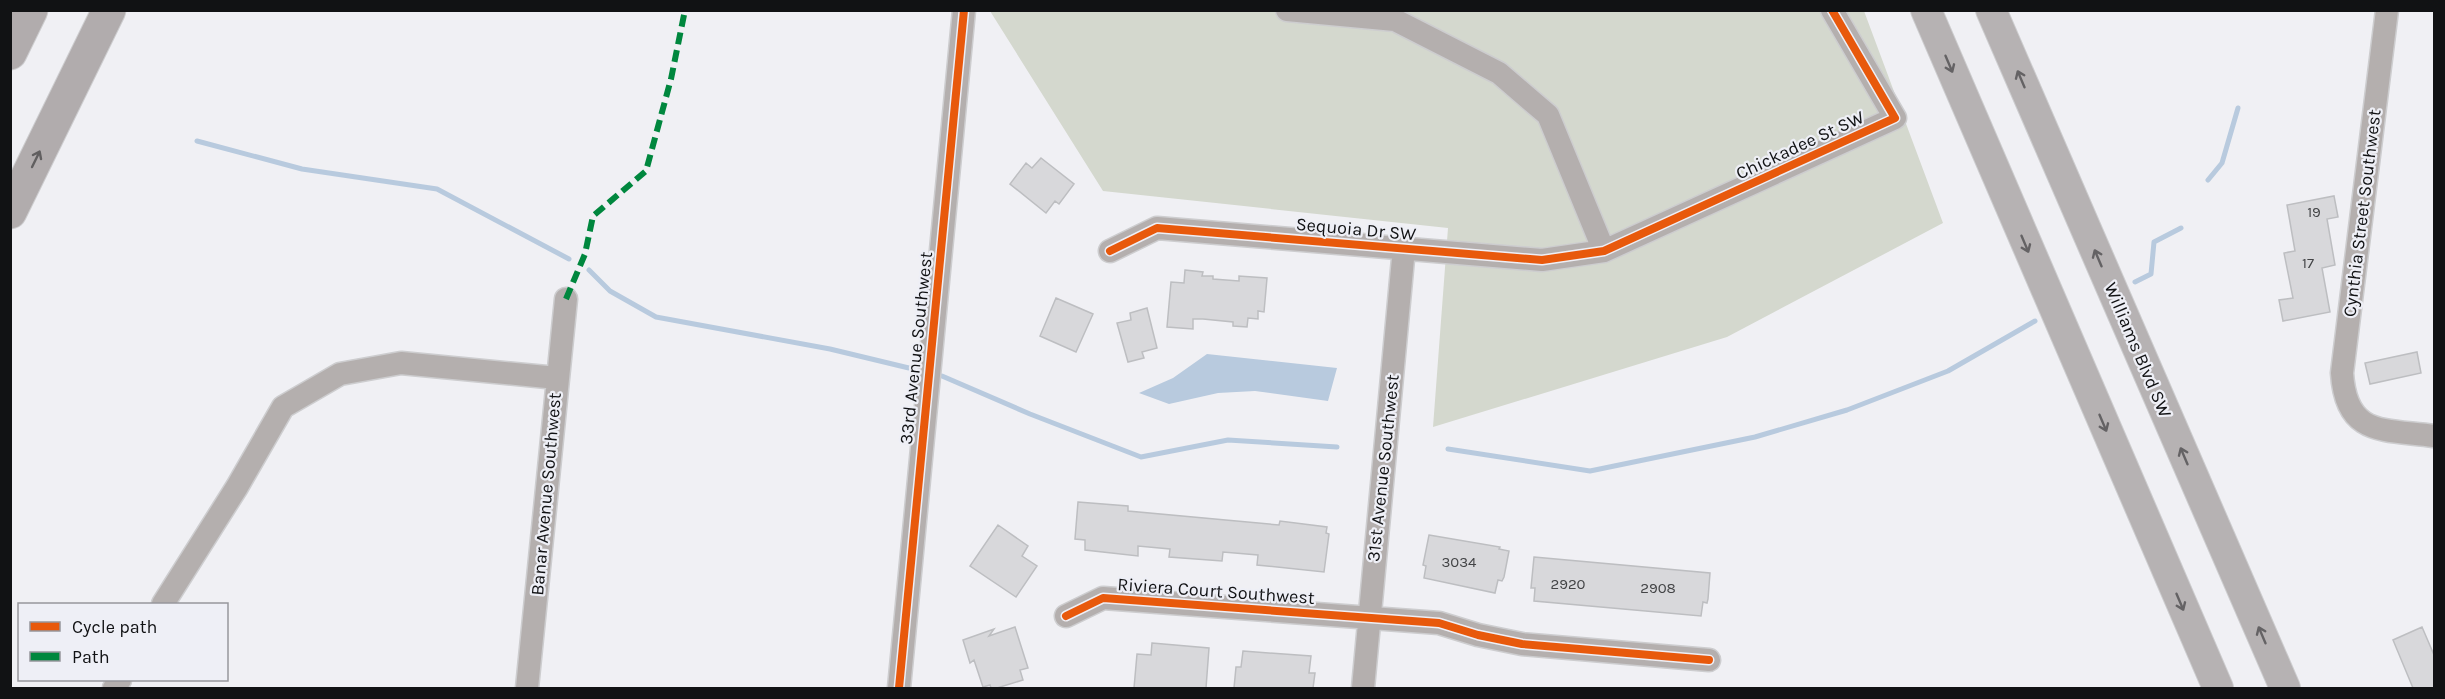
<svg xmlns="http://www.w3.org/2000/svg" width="2445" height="699" font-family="Karla,sans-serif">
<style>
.green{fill:#d4d8ce}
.water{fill:#b8cade}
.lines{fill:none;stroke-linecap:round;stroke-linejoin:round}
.stream{stroke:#b8cade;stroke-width:5}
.building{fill:#d8d8db;stroke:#bdbec1;stroke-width:1.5}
.minor-casing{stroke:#cdcdcf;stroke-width:25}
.major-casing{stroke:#cdcdcf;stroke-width:32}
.highway-casing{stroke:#cdcdcf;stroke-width:35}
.minor{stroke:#b4afae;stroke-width:22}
.major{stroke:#b6b2b3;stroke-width:30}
.highway{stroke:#b1acad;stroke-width:33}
.quiet{stroke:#00873e;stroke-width:6;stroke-dasharray:12 6;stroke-linecap:butt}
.cycleway-casing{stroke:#eeeff6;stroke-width:11}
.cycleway{stroke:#e8590c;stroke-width:8}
.oneway{stroke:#646264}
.oneway2{stroke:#615f60}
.labels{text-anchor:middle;stroke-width:4.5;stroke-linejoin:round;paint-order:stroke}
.number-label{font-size:15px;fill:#434446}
.street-label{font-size:18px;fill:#111214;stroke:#eeeff6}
</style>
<rect width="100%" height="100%" fill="#f0f0f4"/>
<path class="green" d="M990 11H1864L1943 223 1727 337 1433 427 1448 228 1103 191Z"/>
<path class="water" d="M1207 354 1337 368 1328 401 1255 391 1218 393 1169 404 1139 393 1173 378Z"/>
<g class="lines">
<path class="stream" d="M197 141 302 169 437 189 569 259
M2208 180 2222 163 2238 108
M589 270 610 291 656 317 830 349 913 369
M2135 282 2151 274 2154 242 2181 228
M942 376 1030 414 1141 457 1228 440 1337 447
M1448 449 1590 471 1755 437 1847 410 1948 371 2035 321"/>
</g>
<path class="building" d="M1041 158 1074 184 1059 204 1055 201 1046 213 1010 184 1026 163 1032 168Z
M2334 196 2338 217 2327 219 2335 265 2322 268 2330 312 2283 321 2279 300 2293 298 2284 253 2295 251 2287 205Z
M1185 270 1203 272 1202 276H1213V279L1239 281V276L1267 278 1264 312 1258 311V319L1248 318 1247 327 1233 326V322L1203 319H1193V329L1167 327 1171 282 1184 283Z
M1056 298 1093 314 1076 352 1040 336Z
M1147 308 1157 348 1142 352 1144 358 1128 362 1117 323 1131 320 1130 313Z
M2417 352 2421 373 2370 384 2365 363Z
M1078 502 1128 506V511L1279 525 1280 521 1327 527 1326 533 1329 534 1324 572 1257 565 1258 555 1223 552 1222 561 1169 557 1170 549 1138 546V556L1085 550V540L1075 539Z
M998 525 1028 546 1022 556 1037 566 1016 597 970 566Z
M1429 535 1500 547 1499 549 1509 551 1504 577 1502 581 1498 580 1495 593 1424 578 1426 566 1423 565Z
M1534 557 1710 573 1708 599 1707 603 1703 602 1701 616 1534 601 1535 588H1531Z
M1015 627 1028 668 1020 670 1023 680 997 688H991L990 685 983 687 974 660 970 663 963 640 994 629 989 636Z
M2422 627 2434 655V688H2413L2393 640Z
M1152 643 1209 648 1206 688H1134L1137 654 1151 655Z
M1243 651 1311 656 1309 673H1315L1313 688H1234L1236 667H1241Z"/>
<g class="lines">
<g class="minor-casing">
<path id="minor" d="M1287 10 1395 20 1499 73 1548 115 1604 251
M2387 10 2342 373C2346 437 2384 429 2434 436
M1110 251 1157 228 1542 260 1604 251 1895 118 1832 10
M163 604 237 487 283 407 340 374 401 363 557 378
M1066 616 1103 598 1439 623 1478 635 1522 644 1709 660
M114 688 120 680
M527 688 566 299
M899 688 964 10
M1363 688 1404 248"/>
</g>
<g class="major-casing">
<path id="major" d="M1926 10 2218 688
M1991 10 2285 688"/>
</g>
<g class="highway-casing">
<path id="highway" d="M10 53 31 10
M10 212 109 10"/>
</g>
<use href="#minor" class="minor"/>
<use href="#major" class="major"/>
<use href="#highway" class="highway"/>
<path class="quiet" d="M566 299 585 254 593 216 646 171 671 79 685 10"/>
<g class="cycleway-casing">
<path id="cycleway" d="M1110 251 1157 228 1542 260 1604 251 1895 118 1832 10
M1066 616 1103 598 1439 623 1478 635 1522 644 1709 660
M899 688 964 10"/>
</g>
<use href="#cycleway" class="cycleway"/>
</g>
<defs><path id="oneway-shaft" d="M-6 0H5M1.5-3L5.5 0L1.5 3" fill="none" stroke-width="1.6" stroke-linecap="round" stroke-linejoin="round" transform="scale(1.5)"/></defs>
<g class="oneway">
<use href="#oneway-shaft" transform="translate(1949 64) rotate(67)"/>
<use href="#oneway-shaft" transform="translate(2021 79) rotate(-113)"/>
<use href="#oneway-shaft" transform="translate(2025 244) rotate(67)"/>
<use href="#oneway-shaft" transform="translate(2098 258) rotate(-113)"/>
<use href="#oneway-shaft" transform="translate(2103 423) rotate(67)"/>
<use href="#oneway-shaft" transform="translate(2184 456) rotate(-113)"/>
<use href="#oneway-shaft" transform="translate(2180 602) rotate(67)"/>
<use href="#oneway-shaft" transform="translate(2262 635) rotate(-113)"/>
</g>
<use class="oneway2" href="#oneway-shaft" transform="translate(36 159) rotate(-64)"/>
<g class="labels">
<g class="number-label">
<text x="2314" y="217">19</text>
<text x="2308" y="268">17</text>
<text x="1459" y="567">3034</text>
<text x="1568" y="589">2920</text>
<text x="1658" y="593">2908</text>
</g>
<g class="street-label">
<text transform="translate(1800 145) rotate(-25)" y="6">Chickadee St SW</text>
<text transform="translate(2362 213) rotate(-83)" y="6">Cynthia Street Southwest</text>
<text transform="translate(1356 229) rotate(5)" y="6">Sequoia Dr SW</text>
<text transform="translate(916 348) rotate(-84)" y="6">33rd Avenue Southwest</text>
<text transform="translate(2138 350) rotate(67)" y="6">Williams Blvd SW</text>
<text transform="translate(1383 468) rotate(-84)" y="6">31st Avenue Southwest</text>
<text transform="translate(546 494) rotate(-85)" y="6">Banar Avenue Southwest</text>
<text transform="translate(1216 591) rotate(4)" y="6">Riviera Court Southwest</text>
</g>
</g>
<rect width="2445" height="699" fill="none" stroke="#111214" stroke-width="24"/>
<rect x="18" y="603" width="210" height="78" fill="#eeeff6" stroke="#96979c" stroke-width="1.5"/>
<rect x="30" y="622" width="30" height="9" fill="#e8590c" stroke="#96979c" stroke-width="1.5"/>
<text x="72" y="633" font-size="18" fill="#111214">Cycle path</text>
<rect x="30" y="652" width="30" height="9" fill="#00873e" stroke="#96979c" stroke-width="1.5"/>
<text x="72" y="663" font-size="18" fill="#111214">Path</text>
</svg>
